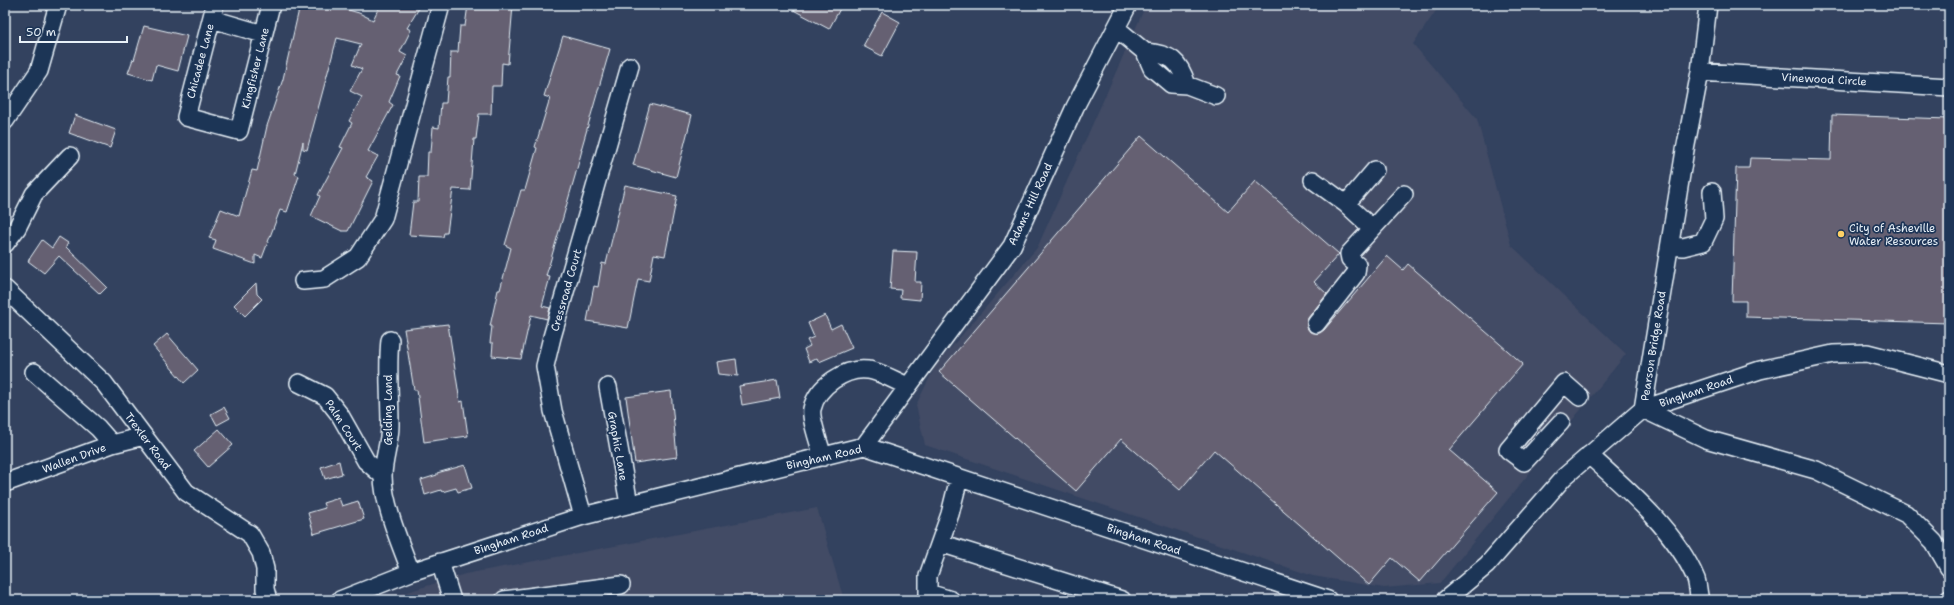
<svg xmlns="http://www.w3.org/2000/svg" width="1954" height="605" font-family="'Shantell Sans',sans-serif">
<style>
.built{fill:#424b65}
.building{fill:#656172;stroke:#e8f1f8}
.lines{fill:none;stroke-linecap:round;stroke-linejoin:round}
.minor-casing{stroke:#e8f1f8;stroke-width:20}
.minor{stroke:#1d3557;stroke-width:17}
.poi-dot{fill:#ffd166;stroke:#1d3557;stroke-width:1.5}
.labels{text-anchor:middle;stroke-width:3.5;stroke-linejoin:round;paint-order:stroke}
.street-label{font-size:11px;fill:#e8f1f8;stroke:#1d3557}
.poi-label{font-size:11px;fill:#e8f1f8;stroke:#1d3557;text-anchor:start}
</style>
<rect width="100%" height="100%" fill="#33425f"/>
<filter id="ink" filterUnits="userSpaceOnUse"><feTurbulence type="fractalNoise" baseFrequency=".025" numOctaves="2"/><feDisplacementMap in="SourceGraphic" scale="8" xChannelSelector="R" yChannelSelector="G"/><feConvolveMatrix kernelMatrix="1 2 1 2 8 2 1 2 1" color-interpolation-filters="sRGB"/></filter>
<g filter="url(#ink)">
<path class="built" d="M1146 5H1440L1413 44 1477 119 1511 245 1626 354 1440 583 1384 588 1313 576 925 445 916 405 936 365 1037 248Z
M817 508 844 600H382L465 574Z"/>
<path class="building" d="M300 5H346L345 9 359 13 373 20 380 5H421L407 28 411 30 400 52 407 56 397 75 400 76 389 102 393 105 368 151 378 156 366 177 373 181 348 231H342L311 216 320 196 318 195 343 148 340 147 352 123 349 121 362 97 350 91 362 69 352 65 361 44 337 38 307 150 303 149V142L295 174 299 176 287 212 280 210 262 258 255 255V264L213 249 216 240 209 238 221 209 239 216 252 170 257 171 267 126 283 79Z
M468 5H513L508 64 502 63 501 86H492L491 114H479L476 139H474L470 190 453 189 447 233H444L443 237 409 235 413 202H418L419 177H427L428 152H431L433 127 439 128 441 103H446L448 77H450L451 52H458L460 26H465Z
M784 5H842L829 29Z
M882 12 900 22 882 56 863 46Z
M144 26 187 36 178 71 156 65 152 80 128 73 133 59 134 60Z
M563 36 610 49 581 150H582L575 176 546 276 550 277 542 306 550 308 547 319 531 315 521 359 492 356 493 343H490L492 326H490L498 290H500L511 248 505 245 521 190H525L537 148 535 147 550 98 544 96Z
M650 104 692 115 676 177 633 165Z
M75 115 116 130 110 148 69 133Z
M1832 115 1949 119V323L1746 317V301H1732L1736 168H1749L1750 158 1831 160Z
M1141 136 1228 212 1255 181 1339 254 1314 282 1327 294 1308 318 1307 327 1310 332 1319 333 1324 330 1387 256 1403 270 1408 264 1523 364 1449 450 1498 492 1420 582 1392 558 1369 585 1214 450 1180 490 1121 439 1076 491 939 372Z
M625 185 677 196 665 256 654 254 649 281 638 279 628 328 587 321 594 286 598 287 602 263 606 264Z
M59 237 68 243 66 247 107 287 100 294 59 256 44 273 28 261 42 240 52 248Z
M893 251 917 252 915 282H921L920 300 900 298 901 290 890 289Z
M256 283 257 294 262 299 245 316 234 305Z
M825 315 831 329 841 324 852 348 819 362 817 358 809 362 804 349 810 346 807 340 814 337 808 323Z
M448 324 460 402 463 401 468 436 424 442 417 390H414L404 329Z
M167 334 198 370 184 383 153 346Z
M736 359 738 376 718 374 716 362Z
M777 380 780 398 742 405 739 386Z
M671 391 677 457 635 463 626 397Z
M224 407 230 418 217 425 211 414Z
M219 429 233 445 208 467 194 451Z
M339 461 342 474 325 479 321 467Z
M465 465 472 488 458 492 456 488 442 492 441 490 425 495 421 480 437 475V473Z
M339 498 342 506 358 501 364 519 314 534 308 513 325 508 323 503Z"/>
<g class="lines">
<g class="minor-casing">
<path id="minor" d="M215 5 186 117 239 131 271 5
M212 19 263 34
M1116 28 1145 52 1152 68 1171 84 1187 85C1179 60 1171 54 1145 52
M1700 72 1949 87
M1187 85 1216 96
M5 121 39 71 58 5
M1313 180 1346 204 1375 170
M1346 204 1372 228
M5 244 17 228 34 194 70 156
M1670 246 1683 247 1703 242 1714 219 1712 192
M303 281 324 279 358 257 383 219 441 5
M5 289 104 383 186 492 250 534 261 553 265 569V589L268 600
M1316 324 1356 273 1357 265 1350 259 1349 254 1404 194
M390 340C387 368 390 396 390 425 390 443 383 460 383 476 383 503 401 546 411 572
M34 372 98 428 112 444
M299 383 325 396 340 415 366 461 383 476
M608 387 629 504
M1643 409 1685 150 1700 72 1708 5
M1643 409 1706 439 1816 470 1906 514 1934 542 1949 568
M1561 422 1524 462 1508 450 1564 383 1580 397
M864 446 1012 246 1075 107 1128 5
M1589 455C1627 489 1676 531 1696 579 1698 585 1698 593 1700 600
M823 457C820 446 810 418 812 409 817 386 846 367 868 370 879 371 897 382 908 386
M5 483 112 444 144 436
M583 516 553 411 545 366 552 337 630 66
M940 543 1122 600
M440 562 452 600
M928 593 951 600
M340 600 411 572 583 516 864 446 1328 600
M504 600 621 585
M928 600V576L950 514 959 478
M1445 600 1487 565 1564 477 1643 409 1760 370 1833 354 1867 353 1949 374
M1949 600V599"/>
</g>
<use href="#minor" class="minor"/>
</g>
</g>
<circle class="poi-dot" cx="1841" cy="234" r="4"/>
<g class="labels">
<g class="street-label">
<text transform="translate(200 61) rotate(-75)" y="4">Chicadee Lane</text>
<text transform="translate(255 68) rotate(-76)" y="4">Kingfisher Lane</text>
<text transform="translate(1824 79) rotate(3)" y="4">Vinewood Circle</text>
<text transform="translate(1030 204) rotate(-65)" y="4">Adams Hill Road</text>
<text transform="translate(566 290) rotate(-74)" y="4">Cressroad Court</text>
<text transform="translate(1653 346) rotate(-81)" y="4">Pearson Bridge Road</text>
<text transform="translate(1696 391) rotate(-19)" y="4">Bingham Road</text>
<text transform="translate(388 410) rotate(-90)" y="4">Gelding Land</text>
<text transform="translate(344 425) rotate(57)" y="4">Palm Court</text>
<text transform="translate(148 441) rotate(53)" y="4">Trexler Road</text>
<text transform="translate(618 446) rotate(80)" y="4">Graphic Lane</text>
<text transform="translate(824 457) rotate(-13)" y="4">Bingham Road</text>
<text transform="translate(74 458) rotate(-20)" y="4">Wallen Drive</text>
<text transform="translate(511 539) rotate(-18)" y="4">Bingham Road</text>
<text transform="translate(1144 539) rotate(18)" y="4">Bingham Road</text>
</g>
<g class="poi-label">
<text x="1849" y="232">City of Asheville<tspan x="1849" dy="13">Water Resources</tspan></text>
</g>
</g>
<rect width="1954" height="605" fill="none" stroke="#1d3557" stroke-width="20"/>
<rect x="10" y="10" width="1934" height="585" fill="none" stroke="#e8f1f8" stroke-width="1.5" filter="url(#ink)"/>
<path d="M20 36v6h107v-6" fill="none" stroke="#e8f1f8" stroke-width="2"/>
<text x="26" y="36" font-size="12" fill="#e8f1f8" stroke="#1d3557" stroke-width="3" paint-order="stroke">50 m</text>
</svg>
